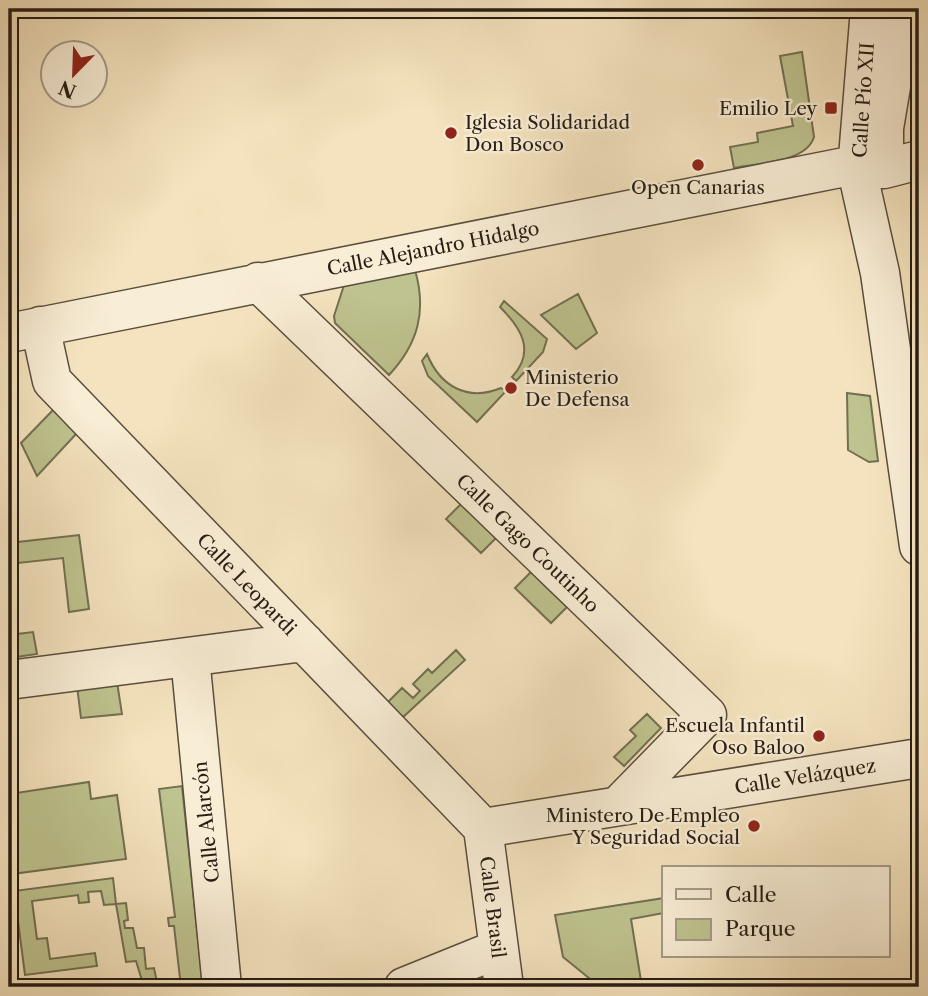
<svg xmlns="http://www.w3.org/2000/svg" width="928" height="996" font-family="'Libre Caslon Text',serif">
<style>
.green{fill:#bec38f;stroke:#727052;stroke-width:2}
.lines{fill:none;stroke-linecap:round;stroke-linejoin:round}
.minor-casing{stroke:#5a4e3e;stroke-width:41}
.minor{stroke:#f8edd5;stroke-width:38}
.poi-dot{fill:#8f2418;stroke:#f8edd5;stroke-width:2.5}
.labels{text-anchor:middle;stroke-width:5;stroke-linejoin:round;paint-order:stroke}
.street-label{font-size:19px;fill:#271d14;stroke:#f8edd5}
.poi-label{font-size:19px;fill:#271d14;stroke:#f8edd5;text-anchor:end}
</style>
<rect width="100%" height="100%" fill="#f4e3be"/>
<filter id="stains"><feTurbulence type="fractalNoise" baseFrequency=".00286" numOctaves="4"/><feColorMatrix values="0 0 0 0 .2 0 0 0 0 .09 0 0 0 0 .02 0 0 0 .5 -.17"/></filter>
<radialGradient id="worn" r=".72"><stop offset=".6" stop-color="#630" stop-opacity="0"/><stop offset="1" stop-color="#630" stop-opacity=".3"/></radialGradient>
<path class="green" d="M802 52 814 137C806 163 757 163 734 168L730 147 758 142 757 133 793 126 780 56Z
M415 270C427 311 418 344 389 375L335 323 334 316 344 285Z
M578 294 597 333 576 349 541 315Z
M504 301 547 339 543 352 516 381 512 377C536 351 521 328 500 307Z
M427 354C440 386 467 402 501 388L506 391 477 422 428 376 422 361Z
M847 393 870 396 878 461 869 462 848 450Z
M55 408 78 432 37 476 21 443Z
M461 504 496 538 481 553 446 519Z
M79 535 89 609 69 612 63 558 9 564V543Z
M531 572 567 607 551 623 515 588Z
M33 632 37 654 9 658V635Z
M456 650 465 660 402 718 387 703 402 688 413 698 420 691 413 684 428 669 432 673Z
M117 682 122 714 81 718 77 686Z
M647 714 661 728 624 766 614 757 636 736 630 730Z
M89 782 91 799 117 795 126 859 12 874 9 794Z
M182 786 203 987H181L174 926H169L168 918 175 917 159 789Z
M113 878 116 904 126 903 128 920 124 921 125 928H133L137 948H144L146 969 154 968 158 987H144L136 961 126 962 116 904 104 905 101 891 88 892 89 902 79 903 78 895 32 901 37 939 47 938 50 959 95 953 97 966 25 975 14 891Z
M664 898V913L631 919 642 987H600L563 957 555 915Z"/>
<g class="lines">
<g class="minor-casing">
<path id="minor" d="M870 9 857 170 880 273 919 546
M884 156V128L904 9
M258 282 707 715 618 806
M40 326 52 381 483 828
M9 333 845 167 884 169 919 160
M190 657 222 987
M9 680 304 642
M483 828 919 758
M483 828 504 987
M404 987 498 949"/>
</g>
<use href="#minor" class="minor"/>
</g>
<g class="poi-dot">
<rect x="824" y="101" width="14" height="14" rx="3.5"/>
<circle cx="451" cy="133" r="7"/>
<circle cx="698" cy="165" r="7"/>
<circle cx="511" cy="388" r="7"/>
<circle cx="819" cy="736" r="7"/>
<circle cx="754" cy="826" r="7"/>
</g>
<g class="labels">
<g class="street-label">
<text transform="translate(863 100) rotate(-86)" y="7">Calle Pío XII</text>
<text transform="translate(433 248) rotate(-11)" y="7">Calle Alejandro Hidalgo</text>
<text transform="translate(528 543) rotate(44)" y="7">Calle Gago Coutinho</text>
<text transform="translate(247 584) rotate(46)" y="7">Calle Leopardi</text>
<text transform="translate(805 776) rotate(-9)" y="7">Calle Velázquez</text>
<text transform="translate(206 822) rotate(-96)" y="7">Calle Alarcón</text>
<text transform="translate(493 907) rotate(83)" y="7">Calle Brasil</text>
</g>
<g class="poi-label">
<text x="817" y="115">Emilio Ley</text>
<text x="465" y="129" text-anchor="start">Iglesia Solidaridad<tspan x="465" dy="22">Don Bosco</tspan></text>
<text x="698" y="194" text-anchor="middle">Open Canarias</text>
<text x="525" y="384" text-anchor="start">Ministerio<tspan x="525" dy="22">De Defensa</tspan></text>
<text x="805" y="732">Escuela Infantil<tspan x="805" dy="22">Oso Baloo</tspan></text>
<text x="740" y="822">Ministero De Empleo<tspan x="740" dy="22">Y Seguridad Social</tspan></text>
</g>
</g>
<rect width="928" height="996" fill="none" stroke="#f4e3be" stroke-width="35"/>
<rect x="10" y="10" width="907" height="975" fill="none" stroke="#271d14" stroke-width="3.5"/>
<rect x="18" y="18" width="893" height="961" fill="none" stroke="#271d14" stroke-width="2"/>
<rect x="662" y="866" width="228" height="91" fill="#f8edd5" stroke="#a49a88" stroke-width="2"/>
<rect x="676" y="889" width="35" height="10" fill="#f8edd5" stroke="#a49a88" stroke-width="2"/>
<text x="725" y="902" font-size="21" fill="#271d14">Calle</text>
<rect x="676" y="919" width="35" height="21" fill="#bec38f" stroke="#a49a88" stroke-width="2"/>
<text x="725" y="936" font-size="21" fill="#271d14">Parque</text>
<g transform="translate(74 74) rotate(203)"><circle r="33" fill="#f8edd5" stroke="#a49a88" stroke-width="2"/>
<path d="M0-5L12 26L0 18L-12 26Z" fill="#8f2418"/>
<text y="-10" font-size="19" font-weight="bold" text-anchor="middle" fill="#271d14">N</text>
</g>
<rect width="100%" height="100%" filter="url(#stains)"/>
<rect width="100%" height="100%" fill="url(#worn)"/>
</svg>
